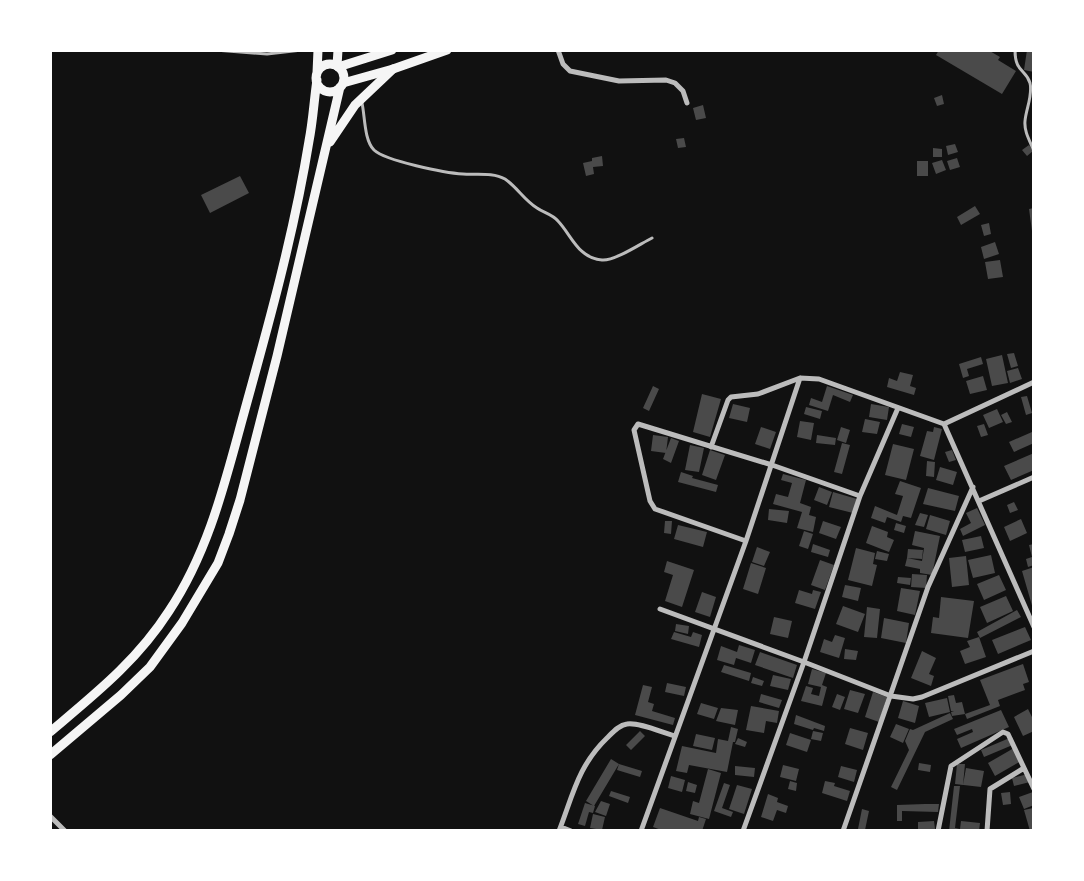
<svg xmlns="http://www.w3.org/2000/svg" width="1084" height="881" font-family="Lato,sans-serif">
<style>
.building{fill:#4a4a4a}
.lines{fill:none;stroke-linecap:round;stroke-linejoin:round}
.service{stroke:#bcbcbc;stroke-width:3}
.minor{stroke:#bcbcbc;stroke-width:5}
.primary{stroke:#f5f5f5;stroke-width:9}
.trunk{stroke:#f5f5f5;stroke-width:9}
</style>
<rect width="100%" height="100%" fill="#111"/>
<path class="building" d="M939 50H988L1000 57 998 60 1016 71 1002 94 936 55Z
M1027 50H1034V72L1024 70Z
M942 95 944 104 937 106 934 98Z
M703 105 706 118 696 120 693 108Z
M684 138 686 147 678 148 676 139Z
M955 144 958 152 948 155 946 146Z
M1029 145 1033 151 1027 156 1022 150Z
M933 148 942 149V157H933Z
M602 156 603 166 593 167 594 174 586 176 583 163 592 161V158Z
M957 158 960 167 950 170 947 161Z
M942 160 946 170 936 174 932 163Z
M917 161H928V176H917Z
M240 176 249 193 210 213 201 195Z
M975 206 980 214 961 225 957 217Z
M1034 208V230L1032 231 1029 209Z
M989 223 991 234 984 236 981 225Z
M995 242 999 254 984 259 981 247Z
M1000 260 1003 277 988 279 985 262Z
M1014 353 1018 366 1011 368 1007 354Z
M1002 355 1008 383 992 386 986 359Z
M981 357 983 364 967 369 969 376 963 378 959 364Z
M1018 368 1022 379 1010 383 1007 371Z
M900 372 913 375 910 386 916 388 914 395 887 387 889 378 897 381Z
M983 376 987 390 970 394 966 381Z
M653 386 659 389 649 411 643 408Z
M827 386 853 395 850 402 833 395 828 411 809 405 811 398 822 402Z
M702 394 721 399 710 437 693 432Z
M1027 396 1032 413 1026 415 1021 397Z
M733 404 750 408 747 422 729 418Z
M871 404 889 407 887 420 869 417Z
M806 407 822 411 820 419 804 414Z
M997 409 1003 422 989 428 983 415Z
M1007 412 1012 422 1006 424 1001 415Z
M865 419 880 422 877 434 862 432Z
M800 421 814 423 811 440 797 437Z
M902 424 914 427 911 437 899 434Z
M984 424 988 435 981 437 977 426Z
M761 427 776 432 770 449 755 444Z
M841 427 850 430 846 443 837 440Z
M934 427 942 429 934 460 920 456 927 431 933 432Z
M1032 432 1034 443 1014 452 1009 442Z
M653 435 668 437 666 453 651 451Z
M817 435 836 438 835 445 816 443Z
M671 438 679 441 671 463 663 459Z
M842 443 850 445 842 474 834 472Z
M893 444 914 449 906 480 885 475Z
M690 445 704 448 699 472 685 470Z
M710 450 725 455 716 480 702 475Z
M952 450 956 460 949 462 945 452Z
M1034 453V470L1011 480 1004 466Z
M927 461 935 462 934 477 926 476Z
M940 467 957 472 953 485 936 480Z
M681 472 693 476 692 478 718 485 716 492 678 482Z
M783 474 806 480 800 503 811 507 809 515 816 517 813 532 797 528 802 512 773 504 776 494 788 497 792 483 781 480Z
M900 481 921 488 911 518 903 516 901 522 887 517 885 523 871 518 875 506 897 515 903 496 895 494Z
M819 487 832 492 827 505 814 500Z
M928 488 959 496 955 511 923 504Z
M833 492 857 499 853 513 829 507Z
M1014 502 1018 510 1010 513 1007 505Z
M977 508 985 525 963 536 960 529 971 523 966 513Z
M769 509 789 511 787 523 768 520Z
M920 513 928 515 924 527 915 525Z
M930 515 950 521 946 535 926 529Z
M1021 519 1027 533 1010 541 1004 527Z
M665 521H672L671 534 664 533Z
M823 521 841 527 836 539 819 533Z
M896 523 906 526 904 533 894 530Z
M678 525 707 532 703 547 674 539Z
M872 526 888 532 887 537 894 540 889 552 866 543Z
M804 531 813 534 808 549 799 546Z
M915 531 940 536 932 575 920 573V569L905 566 907 558 922 561 924 548 912 545Z
M981 536 984 548 965 552 962 540Z
M813 544 830 550 828 557 811 552Z
M1034 544V565L1028 567 1026 559 1032 557 1029 545Z
M757 547 770 552 764 566 752 562Z
M856 548 875 553 873 564 877 565 872 586 848 580Z
M908 549 923 550 922 559 907 558Z
M877 551 889 554 887 561 875 559Z
M991 555 995 573 973 578 968 560Z
M966 556 969 585 952 587 949 558Z
M820 560 834 565 825 590 811 585Z
M667 561 694 570 682 607 665 601 673 575 664 572Z
M751 563 766 568 758 594 743 589Z
M1034 567V609H1033L1022 571Z
M912 574 927 575 926 588 911 587Z
M999 575 1006 590 984 600 977 584Z
M898 577 911 578 910 585 897 583Z
M845 585 861 588 858 601 842 597Z
M901 588 920 591 915 615 897 611Z
M799 590 812 594 813 590 821 592 815 609 795 603Z
M702 592 716 597 710 617 695 612Z
M1006 596 1013 611 987 623 980 607Z
M941 597 974 601 968 638 931 633 933 617 939 618Z
M843 606 865 614 858 632 836 624Z
M867 607 880 609 877 638 864 637Z
M1017 610 1021 617 980 638 977 632Z
M774 617 792 621 788 638 770 634Z
M884 618 909 623 906 643 881 638Z
M676 624 689 626 688 634 675 631Z
M1025 627 1031 640 998 654 992 640Z
M674 632 691 637 693 632 702 635 699 647 671 639Z
M835 635 845 638 839 658 820 652 824 639 832 642Z
M979 637 986 657 965 664 960 651 970 647 967 641Z
M739 645 755 650 751 663 736 658 734 665 717 660 721 646 737 652Z
M845 649 858 651 856 660 844 659Z
M922 651 936 658 929 674 934 676 931 686 911 678Z
M760 652 797 665 793 678 755 665Z
M1023 664 1029 682 1023 684 1025 690 998 700 1000 706 967 719 965 714 990 705 980 680Z
M724 665 751 673 749 681 721 672Z
M812 669 826 673 822 685 827 687 822 706 801 701 806 686 813 688 811 694 819 696 821 687 808 684Z
M773 675 791 679 788 690 770 686Z
M753 677 764 681 762 686 751 683Z
M667 683 686 687 684 696 665 692Z
M643 685 652 687 648 702 654 704 652 711 675 718 673 725 635 715Z
M850 690 865 694 858 713 844 709Z
M873 692 887 697 879 722 865 717Z
M761 694 782 700 779 708 759 702Z
M837 694 845 697 840 710 832 707Z
M954 695 956 703 962 702 965 714 952 716 951 712 954 711H951L948 696Z
M947 698 950 712 929 717 925 703Z
M903 701 919 706 915 723 898 718Z
M701 703 718 708 714 719 697 714Z
M751 706 779 711 777 723 766 721 764 733 746 730Z
M721 708 738 710 735 725 716 721Z
M1028 709 1034 721V731L1023 736 1014 717Z
M1001 710 1009 727 961 748 957 739 973 732 972 729 957 735 954 729Z
M950 713 953 719 925 732 897 790 891 787 909 750 905 741 910 729 913 730Z
M796 715 825 726 824 731 814 728 813 730 794 724Z
M896 724 909 729 903 743 890 737Z
M731 727 738 729 735 742H733L727 772 689 765 687 773 676 771 682 746 716 753 718 739 728 741Z
M850 728 868 733 863 750 845 744Z
M640 731 645 736 631 750 626 745Z
M813 731 823 733 821 741 811 739Z
M790 733 811 740 807 752 786 745Z
M696 734 715 738 712 750 693 746Z
M1012 737 1015 744 984 757 981 750Z
M738 738 747 742 745 747 735 744Z
M1014 748 1021 761 995 776 988 763Z
M611 759 619 764 594 806 586 801Z
M919 763 931 765 930 772 918 770Z
M619 764 642 771 640 777 617 770Z
M957 764H965L963 785 966 768 984 771 981 787 955 784Z
M783 765 799 769 796 781 780 777Z
M735 766 755 768 754 777 735 775Z
M841 766 857 770 854 782 838 777Z
M708 769 721 773 709 819 690 814 693 801 699 803Z
M1028 774 1030 782 1014 786 1012 778Z
M671 776 685 780 682 792 668 788Z
M790 781 797 783 796 791 788 789Z
M825 781 835 783 834 786 850 791 847 801 822 793Z
M688 782 697 785 695 793 686 791Z
M724 783 730 785 722 808 733 812 731 817 714 811Z
M737 785 752 789 744 814 729 809Z
M954 786H960L955 828 960 829 961 821 980 823 979 831H949Z
M611 791 630 797 628 803 609 796Z
M1010 792 1011 804 1003 805 1001 793Z
M1033 792 1034 805 1024 809 1019 797Z
M768 794 778 798 777 802 788 806 786 813 777 810 773 821 761 817Z
M601 801 610 804 606 816 595 812Z
M585 803 595 806 593 813 589 812 585 826 578 824Z
M925 804H939L938 812 902 811V821H897V805Z
M660 808 698 821 699 817 706 819 702 831H664L653 827Z
M1033 808 1034 831H1030L1024 810Z
M862 809 869 811 865 830 858 829Z
M593 814 605 817 602 830 590 828Z
M934 821 935 829H918V822Z"/>
<g class="lines">
<path class="service" d="M215 50 267 54 302 50
M1015 50C1015 73 1026 69 1030 83 1033 95 1026 109 1025 121 1024 132 1030 141 1034 151
M362 103C365 116 364 140 374 150 386 161 445 173 463 174 476 175 493 172 505 179 517 187 524 200 537 208 544 213 552 214 558 221 572 236 578 258 602 260 615 261 640 244 652 238"/>
<path class="minor" d="M558 50 563 64 570 71 619 81 666 80 675 83 683 91 687 103
M1034 382 944 424 1034 627
M711 447 728 400 731 397 758 394 800 378
M979 501 1034 477
M746 541 655 509 650 501 634 430 638 424 772 465 860 496
M660 609 804 662 891 696 913 699 922 697 1034 651
M50 816 65 831
M561 827 571 831
M559 831C573 795 578 766 607 738 613 732 619 725 627 724 639 722 663 733 675 736
M641 831 746 541 800 378 819 379 944 424
M743 831 804 662 860 496 898 408
M843 831 928 587 973 487
M938 831 951 766 1003 732 1008 734 1034 789
M987 831 990 789 1024 768"/>
<path class="primary" d="M338 67 392 50
M343 83 393 69 447 50"/>
<path class="trunk" d="M316 78a14 14 0 1 1 28 0a14 14 0 1 1-28 0Z
M337 66 338 50
M317 73 318 50
M330 142 355 105 393 69
M50 732C95 694 137 661 169 611 209 551 225 482 244 413 269 323 294 233 309 141 313 121 314 100 317 80
M50 755 121 695 150 667 182 623 218 563 229 534 240 500 277 356 340 87"/>
</g>
<rect width="1084" height="881" fill="none" stroke="#ffffff" stroke-width="104"/>
</svg>
